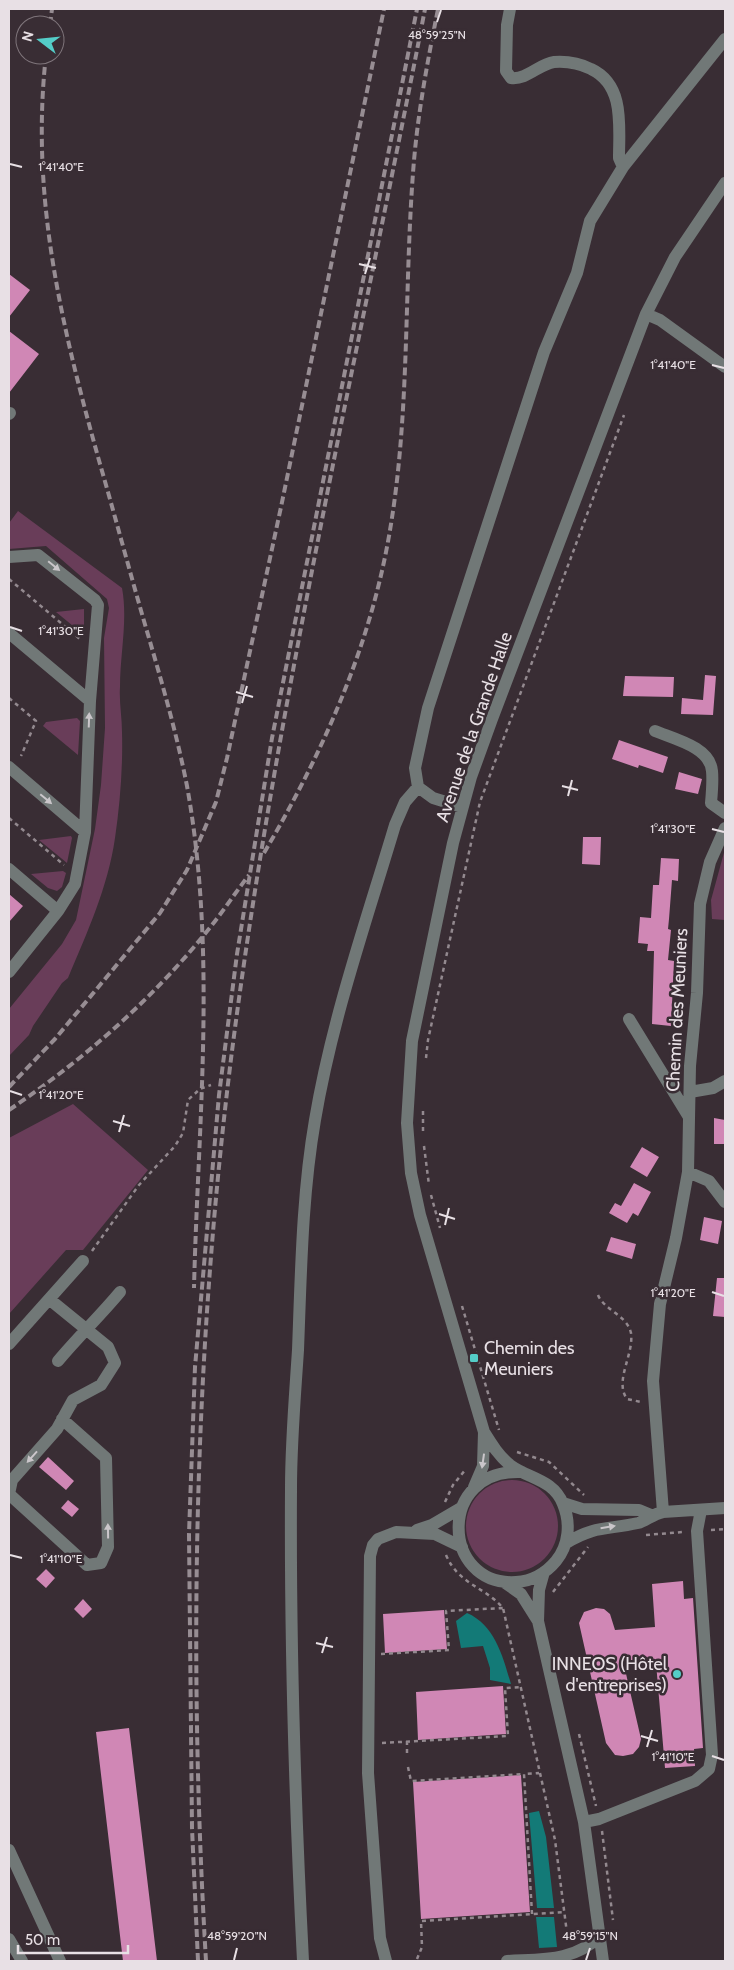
<svg xmlns="http://www.w3.org/2000/svg" width="734" height="1970" font-family="Cabin,sans-serif">
<style>
.green{fill:#693d59}
.water{fill:#137a77}
.building{fill:#d087b5}
.lines{fill:none;stroke-linecap:round;stroke-linejoin:round}
.path{stroke:#93898f;stroke-width:2.5;stroke-dasharray:4 4;stroke-linecap:butt}
.minor{stroke:#717877;stroke-width:12}
.rail{stroke:#978d93;stroke-width:4;stroke-dasharray:8 4;stroke-linecap:butt}
.oneway{fill:#cac6ca}
.ticks{fill:none;stroke:#e8e0e5;stroke-width:2}
.poi-dot{fill:#54cdc8;stroke:#392d34;stroke-width:2}
.labels{text-anchor:middle;stroke-width:5;stroke-linejoin:round;paint-order:stroke}
.street-label{font-size:18px;fill:#e8e0e5;stroke:#392d34}
.poi-label{font-size:18px;fill:#e8e0e5;stroke:#392d34;text-anchor:start}
.ticks-label{font-size:12px;text-anchor:middle;fill:#e8e0e5;stroke:#392d34;stroke-width:5;stroke-linejoin:round;paint-order:stroke}
</style>
<rect width="100%" height="100%" fill="#392d34"/>
<path class="green" d="M18 511 122 588C128 620 120 654 120 687 119 702 122 717 122 732 123 767 120 804 115 838 108 887 87 933 68 978L62 983 33 1026 29 1035 9 1056V1009L62 944 76 920 95 829 101 785 105 728 104 638 109 608 107 599 46 546 9 549V523Z
M84 609V635L56 612Z
M77 718 80 721 78 755 43 726 46 722Z
M71 836 72 838 67 863 39 840Z
M725 849V920L712 919 711 900Z
M63 871 66 873 62 887 57 891 48 888 31 874Z
M73 1104 148 1170 83 1250H66L9 1314V1138Z
M466 1526a46 46 0 1 1 92 0a46 46 0 1 1-92 0Z"/>
<path class="water" d="M467 1613C495 1625 503 1657 511 1684L490 1680V1668L483 1646 461 1648 456 1621Z
M539 1811 546 1837 554 1908H537L529 1813Z
M536 1917H554L557 1947 539 1948Z"/>
<path class="building" d="M9 274 30 290 9 317Z
M9 331 39 354 9 393Z
M705 675 716 676 713 715 681 714 682 698 703 700Z
M625 676 674 677 673 697 623 696Z
M619 740 668 757 663 773 639 765 638 768 612 759Z
M679 772 702 779 698 794 675 789Z
M583 837H601L600 865 582 864Z
M661 858 679 859 678 881 672 880 669 919 668 929 671 930 668 960 674 961 671 1026 652 1024 654 951H647L648 944 638 943 640 917 651 918 653 885H659Z
M9 894 23 906 9 922Z
M714 1118 725 1120V1144H714Z
M642 1147 659 1157 647 1177 630 1167Z
M634 1183 651 1192 638 1216 633 1213 627 1223 609 1213 615 1203 621 1206Z
M704 1217 722 1221 718 1244 700 1240Z
M611 1237 636 1244 632 1259 606 1251Z
M717 1278H725V1317L713 1316Z
M48 1457 74 1481 66 1490 39 1467Z
M68 1500 79 1509 72 1517 61 1508Z
M46 1569 55 1578 46 1588 36 1579Z
M683 1581 684 1599 693 1598 703 1748 694 1749 695 1766 665 1768 656 1663 624 1665 641 1739 639 1747 633 1754 623 1756 615 1755 606 1743 579 1623 584 1612 596 1608 604 1609 610 1614 615 1630 655 1627 652 1584Z
M83 1599 92 1609 83 1618 74 1609Z
M444 1610 447 1649 385 1653 383 1614Z
M503 1686 506 1734 418 1740 416 1692Z
M129 1728 157 1961H123L96 1732Z
M521 1775 530 1912 421 1919 413 1782Z"/>
<g class="lines">
<path class="path" d="M9 579 81 640
M9 698 36 721 21 756
M9 818 64 865
M426 1058 428 1040 480 802 624 415
M423 1111V1135
M424 1146 429 1185
M431 1195 440 1228
M92 1251 139 1185 175 1146 183 1133 188 1100 200 1089 211 1085
M598 1295C604 1310 627 1315 631 1333 634 1355 614 1381 627 1399L641 1402
M462 1306 499 1430
M517 1452 549 1462 584 1495
M445 1502 453 1485 466 1469
M711 1530 725 1529
M646 1535 683 1532
M446 1555C459 1585 484 1586 503 1608L555 1840 568 1941
M553 1592 588 1547
M381 1654 449 1650 446 1611 503 1608
M579 1734 596 1806
M407 1741V1754
M382 1743 508 1736 505 1688 521 1687
M408 1767 411 1781 524 1774
M602 1831 613 1920
M532 1914 524 1774 539 1773
M417 1959 422 1947 421 1921 564 1912"/>
<path class="minor" d="M510 9 507 25 506 71 511 78C527 80 539 64 554 62 568 61 579 63 591 69 625 85 619 126 619 158L623 167
M646 314 660 320 725 367
M9 414 10 413
M9 557 38 555 95 600 98 605 90 701
M9 633 90 701 85 832 9 767
M655 731C674 739 710 747 712 771 713 781 712 792 711 803L725 813
M462 807 433 798 418 787 415 768 428 708 544 352 577 273 590 221 623 167 725 39
M9 869 58 911 9 972
M58 911 75 884 85 832
M629 1019 689 1117
M690 1092 713 1088 725 1081
M688 1172 709 1181 725 1202
M49 1299 108 1347 115 1363 101 1385 73 1400 57 1429 12 1480 9 1494 87 1565 101 1563 108 1547 106 1458 62 1419
M9 1344 83 1261
M58 1361C78 1337 100 1316 120 1292
M484 1432C492 1445 499 1456 510 1465 529 1479 553 1479 563 1504 571 1523 569 1545 556 1561 546 1573 532 1581 516 1582 441 1587 436 1468 522 1472
M474 1487 483 1466 484 1432 420 1215 411 1173 407 1123 412 1041 453 843 471 777 492 719 646 314 675 257 725 183
M563 1503 582 1509 639 1510 651 1515
M663 1512 725 1508
M417 1530 432 1525 461 1508
M566 1543C596 1525 607 1530 638 1523 646 1521 653 1514 663 1512L653 1381 660 1304 676 1238 688 1172 690 1066 697 993 700 904 710 862 725 828
M544 1572 539 1590 538 1621 584 1822 603 1961
M504 1582 521 1594 538 1621
M584 1822 599 1819 695 1781 709 1769 712 1755 697 1531 701 1510
M9 1850 60 1961
M9 1939 22 1961
M303 1961C295 1804 290 1646 291 1488 291 1442 295 1396 298 1350 301 1273 302 1195 315 1120 332 1019 366 922 395 825L405 802 418 787
M386 1961 380 1938 368 1773 370 1556 373 1545 378 1539 396 1532 435 1534 462 1547
M507 1961C543 1959 573 1962 600 1936"/>
<path class="rail" d="M50 25 52 9
M46 55C30 197 62 328 100 464 115 516 129 569 144 621 160 676 176 730 187 786 217 952 198 1121 194 1288
M264 853C322 754 369 650 389 536 410 417 404 294 413 173 417 117 427 64 438 9
M9 1087 55 1039 160 913 187 870 216 802 227 758 281 507 384 9
M9 1110C83 1060 152 1000 208 930 222 913 235 893 249 875
M198 1961 192 1828 189 1534 195 1367 219 1095 237 954 272 738 417 9
M206 1961C188 1659 194 1352 232 1051 277 701 358 355 425 9"/>
</g>
<defs><path id="oneway-solid" d="M-6-.8H1V-3.2L6.5 0L1 3.2V.8H-6Z" transform="scale(1.25)"/></defs>
<g class="oneway">
<use href="#oneway-solid" transform="translate(54 566) rotate(39)"/>
<use href="#oneway-solid" transform="translate(89 720) rotate(-88)"/>
<use href="#oneway-solid" transform="translate(46 799) rotate(40)"/>
<use href="#oneway-solid" transform="translate(32 1457) rotate(132)"/>
<use href="#oneway-solid" transform="translate(483 1461) rotate(98)"/>
<use href="#oneway-solid" transform="translate(608 1527) rotate(-9)"/>
<use href="#oneway-solid" transform="translate(108 1531) rotate(-91)"/>
</g>
<path class="ticks" d="M437 22 441 10M10 164 22 167M359 264 376 268M365 274 370 258M712 365 724 368M10 627 22 631M236 692 253 697M242 703 247 686M562 786 578 790M568 796 572 780M712 829 724 832M10 1091 22 1095M113 1121 130 1126M119 1132 124 1115M439 1214 455 1219M445 1225 449 1208M712 1292 724 1296M10 1555 22 1558M316 1643 333 1647M322 1653 327 1637M641 1736 658 1741M647 1747 652 1730M712 1756 724 1760M234 1960 237 1948M586 1960 590 1948"/>
<g class="poi-dot">
<rect x="469" y="1353" width="10" height="10" rx="2.5"/>
<circle cx="677" cy="1674" r="5"/>
</g>
<g class="labels">
<g class="street-label">
<text transform="translate(474 727) rotate(-71)" y="6">Avenue de la Grande Halle</text>
<text transform="translate(677 1010) rotate(-87)" y="6">Chemin des Meuniers</text>
</g>
<g class="poi-label">
<text x="484" y="1354">Chemin des<tspan x="484" dy="21">Meuniers</tspan></text>
<text x="667" y="1670" text-anchor="end">INNEOS (Hôtel<tspan x="667" dy="21">d'entreprises)</tspan></text>
</g>
</g>
<g class="ticks-label">
<text x="437" y="39">48°59'25"N</text>
<text x="61" y="171">1°41'40"E</text>
<text x="673" y="369">1°41'40"E</text>
<text x="61" y="635">1°41'30"E</text>
<text x="673" y="833">1°41'30"E</text>
<text x="61" y="1099">1°41'20"E</text>
<text x="673" y="1297">1°41'20"E</text>
<text x="61" y="1563">1°41'10"E</text>
<text x="673" y="1761">1°41'10"E</text>
<text x="237" y="1940">48°59'20"N</text>
<text x="590" y="1940">48°59'15"N</text>
</g>
<rect width="734" height="1970" fill="none" stroke="#e8e0e5" stroke-width="20"/>
<g transform="translate(40 40) rotate(286)"><circle r="24" fill="#392d34" stroke="#7f757b"/>
<path d="M0-4L9 19L0 12L-9 19Z" fill="#54cdc8"/>
<text y="-8" font-size="14" font-weight="bold" text-anchor="middle" fill="#e8e0e5">N</text>
</g>
<path d="M18 1945v8h110v-8" fill="none" stroke="#e8e0e5" stroke-width="2.5"/>
<text x="25" y="1945" font-size="15" fill="#e8e0e5" stroke="#392d34" stroke-width="4" paint-order="stroke">50 m</text>
</svg>
